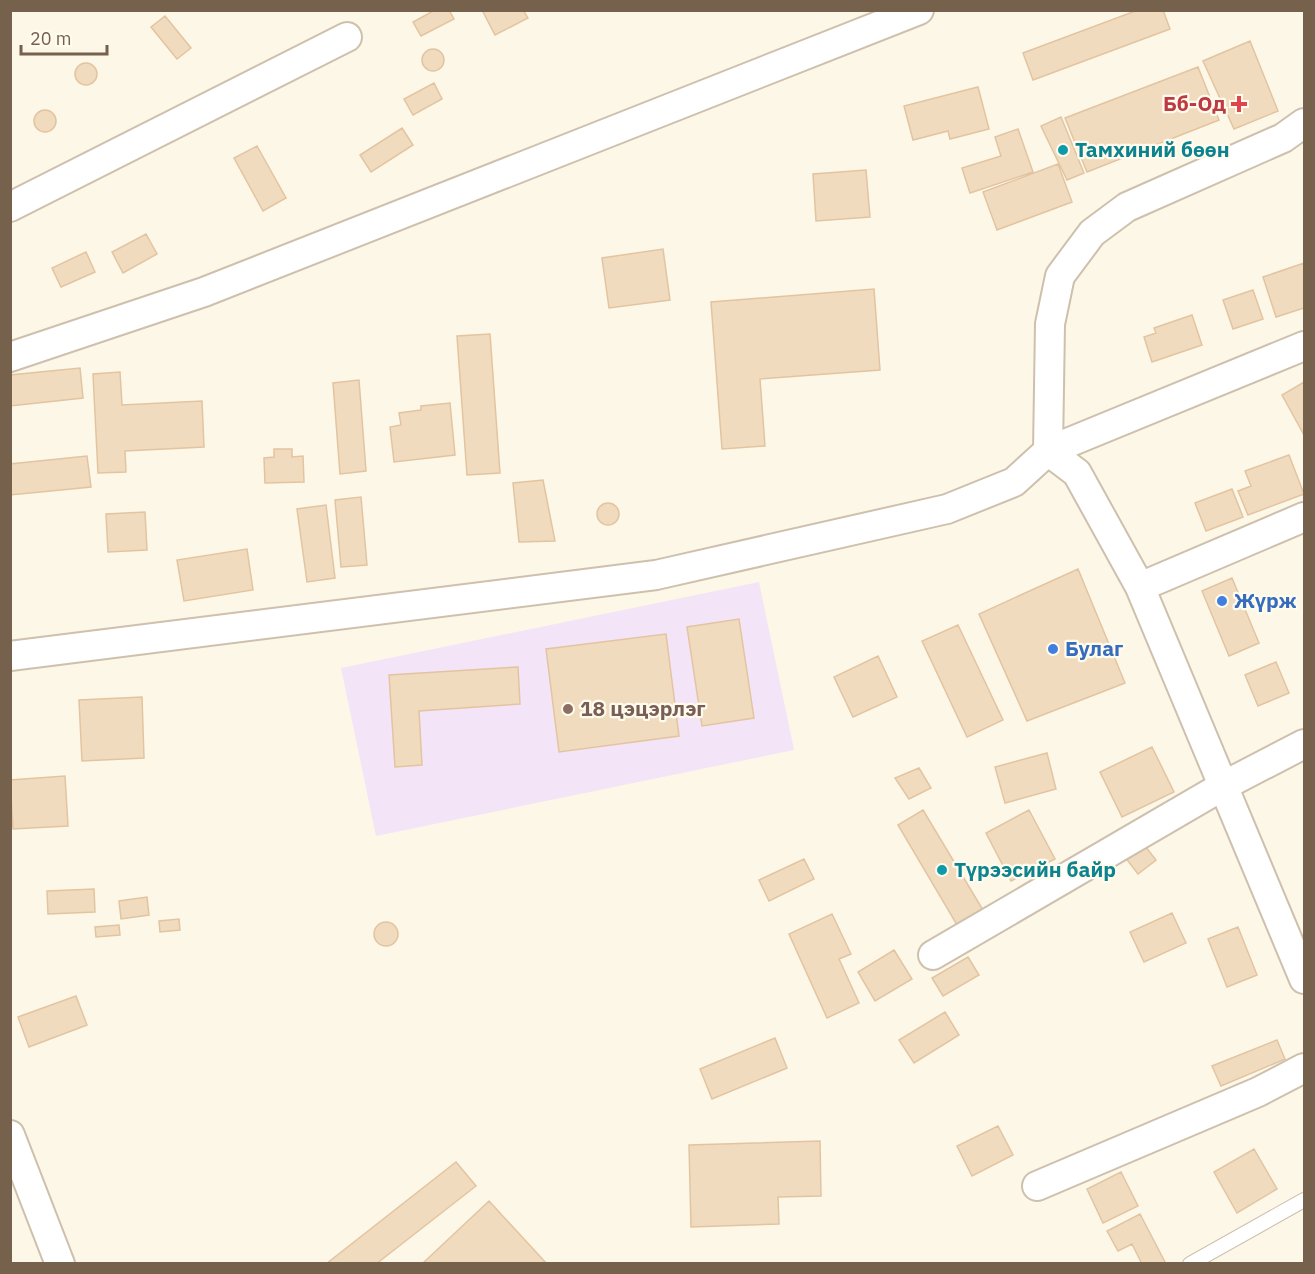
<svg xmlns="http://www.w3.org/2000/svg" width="1315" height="1274" font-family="'IBM Plex Sans',sans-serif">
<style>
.education{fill:#f4e4f8}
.building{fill:#f1dbbf;stroke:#e3c4a0;stroke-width:1.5}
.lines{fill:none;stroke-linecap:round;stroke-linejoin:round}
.lane-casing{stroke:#cec0ad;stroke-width:16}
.street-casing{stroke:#cec0ad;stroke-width:32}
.lane{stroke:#fff;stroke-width:14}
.street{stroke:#fff;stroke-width:28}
.health-dot{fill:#e0444e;stroke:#fffbed;stroke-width:2}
.culture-dot{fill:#0f9aa8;stroke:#fffbed;stroke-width:2}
.shop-dot{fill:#3f7fe0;stroke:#fffbed;stroke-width:2}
.education-dot{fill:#8d6e63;stroke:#fffbed;stroke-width:2}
.labels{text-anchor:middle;stroke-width:4.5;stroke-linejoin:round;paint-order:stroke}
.health-label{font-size:21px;font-weight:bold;fill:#be3a42;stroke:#fffbed;text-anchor:end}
.culture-label{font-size:21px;font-weight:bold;fill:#0d838f;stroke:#fffbed;text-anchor:start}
.shop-label{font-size:21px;font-weight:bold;fill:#366cbe;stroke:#fffbed;text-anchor:start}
.education-label{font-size:21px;font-weight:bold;fill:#785e54;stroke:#fffbed;text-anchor:start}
</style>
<rect width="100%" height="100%" fill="#fcf7e7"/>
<path class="education" d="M759 582 794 750 376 836 341 668Z"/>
<path class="building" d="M435 10H449L454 19 421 36 413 22Z
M482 10H523L528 18 495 35Z
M1138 10H1163L1170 29 1033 80 1023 53Z
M165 16 191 48 177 59 151 27Z
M1250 41 1278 111 1234 129 1203 61Z
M422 60a11 11 0 1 1 22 0a11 11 0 1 1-22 0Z
M75 74a11 11 0 1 1 22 0a11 11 0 1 1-22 0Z
M1198 67 1219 120 1087 172 1065 118Z
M434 83 442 99 413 115 404 99Z
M978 87 989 129 950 139 948 131 913 140 904 106Z
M34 121a11 11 0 1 1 22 0a11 11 0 1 1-22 0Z
M1061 117 1084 173 1067 180 1041 126Z
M402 128 413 145 371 172 360 155Z
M1018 129 1033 172 970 193 962 168 1001 156 995 137Z
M257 146 286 198 263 211 234 158Z
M1058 164 1072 202 997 230 983 192Z
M866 170 870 217 816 221 813 174Z
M146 234 157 254 123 273 112 252Z
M663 249 670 300 609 308 602 258Z
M86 252 95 272 61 287 52 268Z
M1304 263V308L1276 317 1263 277Z
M874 289 880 370 760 379 765 446 722 449 711 302Z
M1253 290 1263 319 1233 329 1223 300Z
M1192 315 1202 345 1152 362 1144 337 1156 333 1154 328Z
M490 334 500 473 467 475 457 336Z
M80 368 83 398 10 406V375Z
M120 372 122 405 202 401 204 447 125 451 126 472 98 473 93 374Z
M359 380 366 471 340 474 333 383Z
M1304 382V435L1282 395Z
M450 403 455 455 394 462 390 427 401 425 399 413 421 410V406Z
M274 449H292V457L303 456 304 482 265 483 264 458 274 457Z
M1289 455 1304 494 1248 515 1238 491 1251 486 1245 471Z
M87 456 91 487 10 495V464Z
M543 480 555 541 519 542 513 483Z
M1232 489 1243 517 1206 531 1195 503Z
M361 497 367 565 341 567 335 500Z
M597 514a11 11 0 1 1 22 0a11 11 0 1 1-22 0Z
M326 505 335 578 307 582 297 509Z
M145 512 147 550 108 552 106 514Z
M247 549 253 590 184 601 177 560Z
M1078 569 1125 683 1027 721 979 614Z
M1232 578 1259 643 1229 656 1202 591Z
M739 619 754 718 702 726 687 627Z
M958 625 1003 720 967 737 922 641Z
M666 634 679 736 559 752 546 649Z
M878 656 897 697 853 717 834 677Z
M1276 662 1289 693 1258 706 1245 675Z
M518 667 520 704 419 711 422 765 395 767 389 675Z
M142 697 144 758 82 761 79 700Z
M1152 747 1174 792 1122 817 1100 772Z
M1047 753 1056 789 1005 803 995 767Z
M919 768 931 788 909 799 895 778Z
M65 776 68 826 13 829 10 780Z
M923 810 986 915 960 930 898 825Z
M1029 810 1055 859 1011 881 986 833Z
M1142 842 1156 860 1138 874 1124 856Z
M804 859 814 879 769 901 759 880Z
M94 889 95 912 48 914 47 891Z
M147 897 149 915 121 919 119 901Z
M1172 913 1186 943 1144 962 1130 932Z
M832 914 851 954 839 959 859 1003 827 1018 789 934Z
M179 919 180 930 160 932 159 921Z
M374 934a12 12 0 1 1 24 0a12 12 0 1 1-24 0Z
M119 925 120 935 96 937 95 927Z
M1238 927 1257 975 1227 987 1208 939Z
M894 950 912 979 875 1001 858 972Z
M968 957 979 975 943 996 932 978Z
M76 996 87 1025 29 1047 18 1017Z
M945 1012 959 1035 914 1063 899 1040Z
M775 1038 787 1068 712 1099 700 1069Z
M1277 1040 1285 1059 1221 1086 1212 1066Z
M998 1126 1013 1155 972 1176 957 1146Z
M820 1141 821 1196 778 1197 779 1224 691 1227 689 1145Z
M1254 1149 1277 1189 1237 1213 1214 1172Z
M456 1162 476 1186 376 1264H326Z
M1121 1172 1138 1206 1103 1223 1087 1189Z
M489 1201 547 1264H422Z
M1140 1214 1165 1262 1162 1264H1142L1132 1244 1118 1251 1107 1231Z"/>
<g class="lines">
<g class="lane-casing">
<path id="lane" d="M1190 1264 1304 1200"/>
</g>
<g class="street-casing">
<path id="street" d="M10 207 347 37
M10 357 204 292 919 10
M1048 451 1077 473 1140 587 1304 979
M1048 451 1304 346
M1140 587 1304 517
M10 656 656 575 947 509 1014 482 1048 451 1050 324 1060 276 1092 233 1127 207 1283 138 1304 123
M933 955 1223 786 1304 744
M10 1135 60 1264
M1037 1186 1258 1092 1304 1068"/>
</g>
<use href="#lane" class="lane"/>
<use href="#street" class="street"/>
</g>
<path class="health-dot" d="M1236 95h6v6h6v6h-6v6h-6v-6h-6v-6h6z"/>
<g class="culture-dot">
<circle cx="1063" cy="150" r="6"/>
<circle cx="942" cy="870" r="6"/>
</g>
<g class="shop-dot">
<circle cx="1222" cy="601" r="6"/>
<circle cx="1053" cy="649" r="6"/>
</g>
<circle class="education-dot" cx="568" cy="709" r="6"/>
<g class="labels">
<g class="health-label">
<text x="1226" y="111">Бб-Од</text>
</g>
<g class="culture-label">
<text x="1075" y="157">Тамхиний бөөн</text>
<text x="954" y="877">Түрээсийн байр</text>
</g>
<g class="shop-label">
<text x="1234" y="608">Жүрж</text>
<text x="1065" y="656">Булаг</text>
</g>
<g class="education-label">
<text x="580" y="716">18 цэцэрлэг</text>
</g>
</g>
<rect width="1315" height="1274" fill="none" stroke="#75614c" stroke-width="24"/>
<path d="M21 45v9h86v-9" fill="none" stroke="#75614c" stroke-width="3"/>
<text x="30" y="45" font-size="18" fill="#75614c" stroke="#fffbed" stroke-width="4.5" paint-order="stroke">20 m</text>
</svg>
